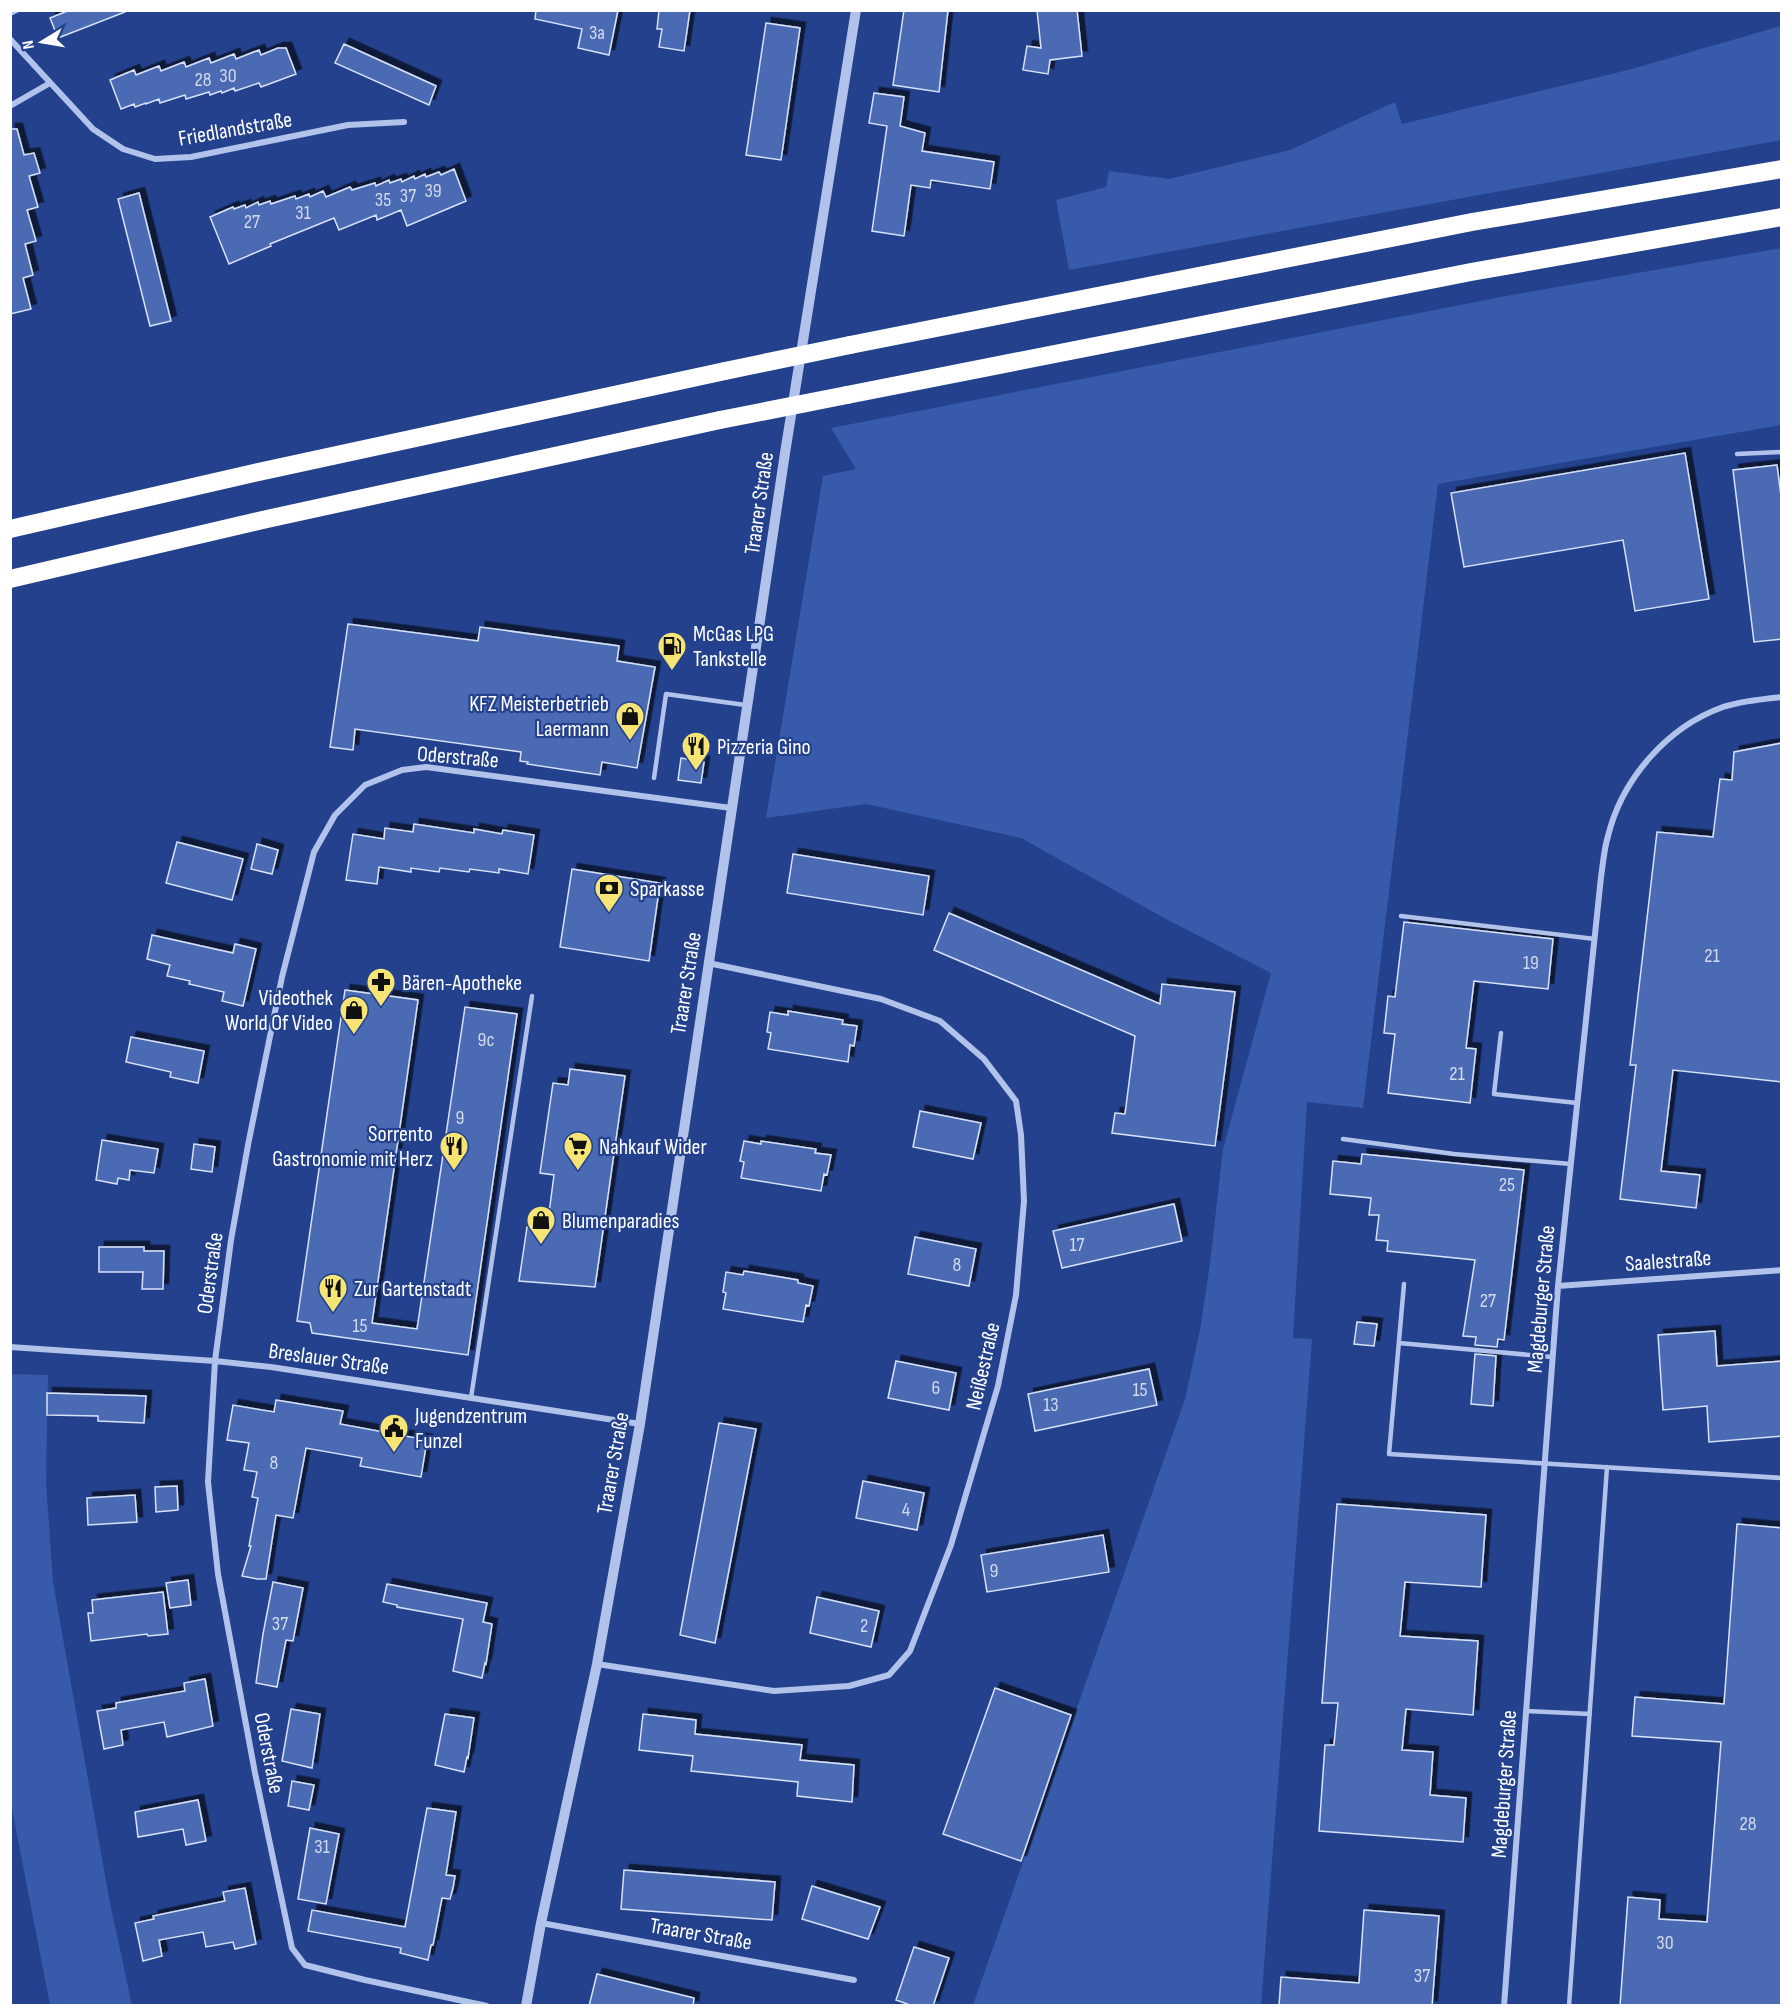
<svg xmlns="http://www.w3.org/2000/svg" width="1792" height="2016" font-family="'Sofia Sans Condensed',sans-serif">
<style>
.green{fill:#375aaa}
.building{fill:#4b6ab4;stroke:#d7e1f8;stroke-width:1.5;filter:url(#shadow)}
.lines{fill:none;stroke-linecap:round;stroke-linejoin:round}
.service{stroke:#b2c3eb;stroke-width:4.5}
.minor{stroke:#b2c3eb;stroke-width:6}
.tertiary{stroke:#b2c3eb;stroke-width:10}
.motorway{stroke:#fff;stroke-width:18}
.motorway-bridge{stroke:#fff;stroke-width:18}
.labels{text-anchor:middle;stroke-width:4.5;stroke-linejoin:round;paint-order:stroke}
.number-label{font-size:20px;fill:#d2daec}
.street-label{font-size:22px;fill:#fff;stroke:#23418d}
.poi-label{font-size:22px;fill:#fff;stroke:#23418d;text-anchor:start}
</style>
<defs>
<filter id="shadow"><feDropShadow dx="5.5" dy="-5.5" stdDeviation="0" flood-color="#0009"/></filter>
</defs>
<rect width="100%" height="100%" fill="#23418d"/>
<path class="green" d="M1781 26V140L1069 270 1056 200 1106 187 1109 171 1169 179 1290 150 1395 102 1402 124 1628 70Z
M1781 248V425L1438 484 1363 1108 1307 1102 1293 1338 1312 1339 1261 2005H973L1185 1399 1200 1330 1210 1263 1223 1149 1271 973 1166 919 1021 838 866 804 766 818 823 476 856 469 831 428 1506 296Z
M10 1374 48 1375 46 1482 53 1582 110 1903 132 2005H50L11 1804Z"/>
<path class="building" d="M70 10H125V12L58 38 50 18Z
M536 10H618L609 55 578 48 582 29 535 19Z
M659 10H690L684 51 659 47 662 29H657Z
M904 10H948L939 92 893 85Z
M1037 10H1077L1082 56 1050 60 1048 74 1023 70 1027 46 1041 48Z
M766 23 800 28 781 160 746 155Z
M344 44 436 86 429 105 335 63Z
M278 48H286L296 74 261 87 259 83 235 91 234 88 222 93 221 91 210 95 209 92 186 99 185 95 160 103 159 99 146 104V103L135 107 134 104 121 109 110 80 134 70 136 75 159 66 161 71 184 62 186 67 209 58 211 63 234 54 236 59 259 50 261 55Z
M874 93 904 97 900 126 925 133 922 151 994 162 990 189 931 180 930 188 911 185 904 236 872 231 887 126 869 123Z
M10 129H17L24 155 34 153 40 173 29 176 38 207 27 210 36 241 25 244 33 275 23 278 31 309 10 314Z
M454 169 466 201 407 226 401 210 377 220 376 215 339 230 334 218 270 244 271 246 229 264 210 217 233 207 234 209 245 205 246 208 258 202 259 205 270 201 271 204 295 196 296 199 309 194 310 197 323 191 326 197 350 187 352 190 375 183 376 186 389 180 390 183 401 179 402 182 414 176 415 179 425 174 426 177 439 172 441 175Z
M139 193 171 321 150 326 118 199Z
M1685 453 1709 599 1635 611 1623 540 1464 567 1451 493Z
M1777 465 1782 504V639L1754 642 1733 470Z
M348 624 478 641 480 627 619 646 617 661 655 667 637 768 602 762 600 775 580 772 527 764 528 762 520 761 521 752 355 729 353 750 330 747Z
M1782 743V1082L1673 1070 1661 1171 1700 1175 1696 1208 1620 1199 1636 1065H1630L1657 832 1713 837 1720 779 1732 780 1734 752Z
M681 758 704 762 701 783 678 780Z
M414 824 474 833V829L502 834 503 830 534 835 528 874 499 869V873L470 869 469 872 440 868 439 872 411 868V872L379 867 377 884 346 880 353 834 384 839 385 828 413 832Z
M177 842 243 859 232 900 166 883Z
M257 844 278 850 272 874 251 869Z
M793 854 929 876 923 915 787 893Z
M572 869 660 883 649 961 560 947Z
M949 913 1160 1004 1162 984 1235 992 1215 1146 1112 1133 1115 1113 1125 1114 1135 1036 934 950Z
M1404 922 1553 939 1548 989 1474 981 1466 1048 1476 1049 1470 1103 1388 1093 1395 1034 1384 1033 1388 996 1395 997Z
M152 935 233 953 235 944 256 949 243 1006 222 1001 224 992 189 984 190 981 167 976 170 965 147 959Z
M345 990 418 1000 372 1323 417 1329 465 1007 517 1014 468 1355 312 1333 310 1323 297 1321Z
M788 1011 843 1020 842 1024 857 1026 854 1046 850 1045 848 1062 768 1049 771 1033 767 1032 770 1012 788 1015Z
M131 1037 204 1051 198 1083 170 1077 171 1072 126 1062Z
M570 1069 625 1076 595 1287 519 1281 527 1227 547 1228 554 1175 540 1173 553 1083 568 1085Z
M920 1111 981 1123 973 1159 913 1147Z
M102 1140 158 1149 154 1173 130 1170 129 1180 118 1178 117 1184 96 1180Z
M744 1141 761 1144V1141L781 1144 816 1149 815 1153 831 1155 827 1175 824 1174 821 1191 741 1178 744 1162 740 1161Z
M194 1144 215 1147 212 1172 191 1169Z
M1362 1154 1524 1170 1504 1340 1498 1339 1497 1347 1475 1345 1476 1337 1463 1336 1475 1260 1387 1251 1388 1241 1376 1240 1379 1215H1369L1371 1198 1330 1194 1333 1161 1361 1164Z
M1174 1204 1182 1241 1062 1268 1053 1231Z
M915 1237 976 1249 969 1286 908 1274Z
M99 1247H144V1251H164L163 1289H142L143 1272H99Z
M744 1271 798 1280V1283L813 1286 809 1306 806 1305 803 1322 723 1309 726 1293 723 1292 726 1272 743 1275Z
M1357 1322 1377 1324 1374 1346 1354 1344Z
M1715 1331 1717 1366 1782 1361V1436L1709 1442 1707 1406 1663 1410 1658 1335Z
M1475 1354 1496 1356 1493 1406 1471 1404Z
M896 1361 956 1373 949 1410 888 1398Z
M1149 1369 1157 1405 1035 1431 1028 1394Z
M47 1393 146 1396 144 1423 98 1421V1416L47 1415Z
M276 1400 343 1411 340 1424 427 1440 421 1477 360 1466 362 1458 306 1448 293 1518 276 1515 266 1579H257L242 1576 251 1546H249L258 1498 252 1497 257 1472 244 1470 249 1443 227 1440 233 1405 274 1412Z
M719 1423 756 1429 715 1643 680 1635Z
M863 1481 924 1493 917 1530 856 1518Z
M177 1486 178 1510 156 1512 155 1487Z
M135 1495 137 1522 88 1525 87 1498Z
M1337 1504 1486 1515 1481 1587 1405 1582 1400 1636 1478 1641 1473 1715 1406 1709 1402 1750 1433 1752 1430 1795 1466 1798 1463 1842 1319 1831 1325 1745H1334L1338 1703H1322Z
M1737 1524 1782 1528V2006H1620L1628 1897 1660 1900 1659 1919 1707 1922 1721 1742 1632 1736 1635 1697 1724 1704Z
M1103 1535 1109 1572 987 1592 981 1555Z
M188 1580 191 1605 170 1608 166 1583Z
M273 1582 303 1588 293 1641 286 1640 277 1687 256 1683 263 1634Z
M387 1584 487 1603 483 1622 492 1624 486 1664 485 1663 482 1678 453 1671 463 1619 397 1607V1605L383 1602Z
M163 1592 168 1634 148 1636 147 1634 91 1641 88 1613H93L92 1600Z
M817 1597 879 1611 871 1647 810 1633Z
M205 1679 213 1726 167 1737 164 1722 121 1730 123 1745 104 1749 97 1711 116 1708V1703L185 1691 184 1683Z
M995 1688 1071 1715 1021 1861 943 1834Z
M291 1709 320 1714 312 1768 282 1761Z
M445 1714 474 1718 468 1758 467 1757 464 1772 435 1765Z
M643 1714 696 1720 695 1734 802 1745 800 1760 854 1765 852 1802 797 1796 798 1782 691 1771 693 1756 639 1750Z
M292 1781 314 1785 309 1810 288 1806Z
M198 1800 206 1841 186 1845 183 1829 138 1837 135 1812Z
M427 1808 456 1812 446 1875 455 1876 453 1888 450 1899 442 1898 433 1945H431L428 1960 400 1953 401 1948 308 1931 312 1910 405 1927Z
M310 1828 339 1834 326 1904 298 1899Z
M624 1870 775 1882 772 1920 621 1909Z
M812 1886 880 1907 868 1939 802 1919Z
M245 1888 256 1944 235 1949 233 1942 206 1947 203 1932 159 1940 162 1956 143 1961 135 1923 154 1919 153 1916 225 1901 223 1892Z
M1364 1910 1439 1916 1432 2006H1279L1281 1977 1359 1983Z
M914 1947 949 1958 933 2006H913L896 2000Z
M597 1974 694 1998 693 2006H589Z"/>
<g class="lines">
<path class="service" d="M10 14 18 10
M1737 454 1782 452
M654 778 666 694 745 705
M1401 916 1595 939
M1501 1033 1494 1094 1577 1103
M1343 1139 1454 1154 1571 1164
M1404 1284 1389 1454 1782 1478
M1399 1343 1552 1357
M471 1398 532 996
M1526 1711 1590 1714
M1569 2006 1607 1467"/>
<path class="minor" d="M10 39 93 129 123 149 155 159 191 157 348 125 404 122
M10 106 50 83
M1558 1286 1782 1270
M10 1347 215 1361 271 1367 640 1424
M597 1664 774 1691 849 1686 889 1675 910 1651 951 1545 998 1386 1016 1295 1024 1201 1021 1135 1016 1101 984 1059 940 1021 881 999 708 963
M541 1923 854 1980
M487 2006 365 1980 305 1965 292 1948 255 1773 218 1574 208 1482 215 1361 231 1240 248 1145 282 977 314 852 335 815 365 785 402 770 426 767 731 808
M1504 2006 1558 1286 1601 877C1603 864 1604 849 1608 836 1622 779 1667 727 1723 707 1741 701 1762 699 1782 697"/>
<path class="tertiary" d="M526 2006 541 1923 597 1664 640 1424 785 453 856 10"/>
<path class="motorway" d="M850 345 1472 222 1782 169
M847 395 1471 272 1782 217
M10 529 254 473 725 371
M10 579 267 519 720 420"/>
<path class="motorway-bridge" d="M725 371 850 345
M720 420 847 395"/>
</g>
<defs>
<g id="fuel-pin" transform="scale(1.5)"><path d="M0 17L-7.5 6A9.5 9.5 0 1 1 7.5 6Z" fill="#f6e575" stroke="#23418d"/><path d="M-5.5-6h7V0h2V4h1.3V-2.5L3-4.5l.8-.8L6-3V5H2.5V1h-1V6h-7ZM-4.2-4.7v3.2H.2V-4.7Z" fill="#111"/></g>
<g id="shop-pin" transform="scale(1.5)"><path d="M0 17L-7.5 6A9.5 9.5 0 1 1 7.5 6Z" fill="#f6e575" stroke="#23418d"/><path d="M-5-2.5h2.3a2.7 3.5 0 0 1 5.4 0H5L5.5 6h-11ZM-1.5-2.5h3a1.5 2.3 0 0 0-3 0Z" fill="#111"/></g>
<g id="restaurant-pin" transform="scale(1.5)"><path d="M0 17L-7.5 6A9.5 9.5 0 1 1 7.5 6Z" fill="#f6e575" stroke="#23418d"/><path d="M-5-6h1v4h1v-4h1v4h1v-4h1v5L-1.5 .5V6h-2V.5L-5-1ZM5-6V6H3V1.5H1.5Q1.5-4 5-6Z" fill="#111"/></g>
<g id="bank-pin" transform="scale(1.5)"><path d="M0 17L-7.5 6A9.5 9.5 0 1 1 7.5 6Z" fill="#f6e575" stroke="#23418d"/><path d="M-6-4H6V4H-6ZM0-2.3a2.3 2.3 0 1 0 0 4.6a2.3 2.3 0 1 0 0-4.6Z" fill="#111"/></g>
<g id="pharmacy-pin" transform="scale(1.5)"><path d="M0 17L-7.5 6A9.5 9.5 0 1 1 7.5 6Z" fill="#f6e575" stroke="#23418d"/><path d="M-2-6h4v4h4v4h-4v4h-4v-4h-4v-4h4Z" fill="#111"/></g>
<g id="supermarket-pin" transform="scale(1.5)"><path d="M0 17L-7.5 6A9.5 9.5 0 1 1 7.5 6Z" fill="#f6e575" stroke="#23418d"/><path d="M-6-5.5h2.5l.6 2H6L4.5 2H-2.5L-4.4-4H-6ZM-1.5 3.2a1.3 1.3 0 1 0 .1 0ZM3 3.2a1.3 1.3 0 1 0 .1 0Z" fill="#111"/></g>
<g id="civic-pin" transform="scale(1.5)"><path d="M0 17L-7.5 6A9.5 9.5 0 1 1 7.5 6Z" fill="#f6e575" stroke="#23418d"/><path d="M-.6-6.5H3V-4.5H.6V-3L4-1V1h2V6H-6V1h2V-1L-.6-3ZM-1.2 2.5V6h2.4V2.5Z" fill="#111"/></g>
</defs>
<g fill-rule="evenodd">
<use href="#fuel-pin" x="672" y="646"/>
<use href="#shop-pin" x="630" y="716"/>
<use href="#restaurant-pin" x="696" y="746"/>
<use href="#bank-pin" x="609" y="888"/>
<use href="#pharmacy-pin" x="381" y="982"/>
<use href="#shop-pin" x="354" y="1010"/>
<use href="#restaurant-pin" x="454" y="1146"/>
<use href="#supermarket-pin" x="578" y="1146"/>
<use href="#shop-pin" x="541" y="1220"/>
<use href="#restaurant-pin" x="333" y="1288"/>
<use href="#civic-pin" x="394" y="1428"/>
</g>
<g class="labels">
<g class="number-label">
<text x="597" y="39">3a</text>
<text x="228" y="82">30</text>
<text x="203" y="86">28</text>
<text x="433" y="197">39</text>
<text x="408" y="202">37</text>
<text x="383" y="206">35</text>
<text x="303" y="219">31</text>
<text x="252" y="228">27</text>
<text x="1712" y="962">21</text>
<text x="1531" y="969">19</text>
<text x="486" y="1046">9c</text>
<text x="1457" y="1080">21</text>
<text x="460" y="1124">9</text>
<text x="1507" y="1191">25</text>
<text x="1077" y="1251">17</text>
<text x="957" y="1271">8</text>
<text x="1488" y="1307">27</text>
<text x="360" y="1332">15</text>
<text x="936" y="1394">6</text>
<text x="1140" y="1396">15</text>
<text x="1051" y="1411">13</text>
<text x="274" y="1469">8</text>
<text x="906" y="1516">4</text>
<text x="994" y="1577">9</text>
<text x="280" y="1630">37</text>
<text x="864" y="1632">2</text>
<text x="1748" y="1830">28</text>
<text x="322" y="1853">31</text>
<text x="1665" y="1949">30</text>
<text x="1422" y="1982">37</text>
</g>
<g class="street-label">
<text transform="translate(235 128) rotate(-10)" y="8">Friedlandstraße</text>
<text transform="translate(758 503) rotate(-82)" y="8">Traarer Straße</text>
<text transform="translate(458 756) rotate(5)" y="8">Oderstraße</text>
<text transform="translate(685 983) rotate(-81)" y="8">Traarer Straße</text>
<text transform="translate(1668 1260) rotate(-4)" y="8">Saalestraße</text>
<text transform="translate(209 1273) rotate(-82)" y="8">Oderstraße</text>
<text transform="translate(1540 1299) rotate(-85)" y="8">Magdeburger Straße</text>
<text transform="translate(329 1358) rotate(8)" y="8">Breslauer Straße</text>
<text transform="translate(982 1366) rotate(-77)" y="8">Neißestraße</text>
<text transform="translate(612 1463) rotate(-80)" y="8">Traarer Straße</text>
<text transform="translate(270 1753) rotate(79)" y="8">Oderstraße</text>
<text transform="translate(1503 1784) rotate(-86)" y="8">Magdeburger Straße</text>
<text transform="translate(701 1933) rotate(10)" y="8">Traarer Straße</text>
</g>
<g class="poi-label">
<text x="693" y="641">McGas LPG<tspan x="693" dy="25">Tankstelle</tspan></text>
<text x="609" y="711" text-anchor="end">KFZ Meisterbetrieb<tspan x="609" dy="25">Laermann</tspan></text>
<text x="717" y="754">Pizzeria Gino</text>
<text x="630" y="896">Sparkasse</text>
<text x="402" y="990">Bären-Apotheke</text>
<text x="333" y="1005" text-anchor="end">Videothek<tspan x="333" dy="25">World Of Video</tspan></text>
<text x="433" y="1141" text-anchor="end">Sorrento<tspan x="433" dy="25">Gastronomie mit Herz</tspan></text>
<text x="599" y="1154">Nahkauf Wider</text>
<text x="562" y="1228">Blumenparadies</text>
<text x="354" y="1296">Zur Gartenstadt</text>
<text x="415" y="1423">Jugendzentrum<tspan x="415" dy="25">Funzel</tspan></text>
</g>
</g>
<rect width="1792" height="2016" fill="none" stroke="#ffffff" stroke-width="24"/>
<g transform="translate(42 42) rotate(259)" stroke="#23418d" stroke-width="4.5" paint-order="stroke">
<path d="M0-4.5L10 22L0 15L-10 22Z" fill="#ffffff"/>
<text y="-9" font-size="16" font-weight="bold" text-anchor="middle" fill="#ffffff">N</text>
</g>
</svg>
